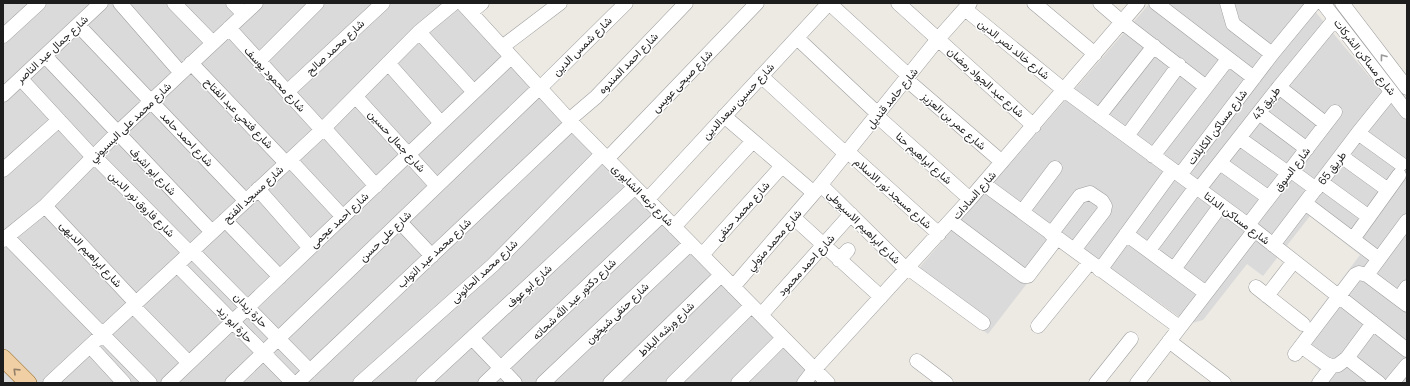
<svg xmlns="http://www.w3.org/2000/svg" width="1410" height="386" font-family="Manrope,Vazirmatn,sans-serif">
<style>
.residential{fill:#dbdada}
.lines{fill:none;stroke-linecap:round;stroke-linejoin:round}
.minor-casing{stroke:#9e9e9e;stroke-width:15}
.major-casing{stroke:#855d11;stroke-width:18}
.minor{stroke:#fff;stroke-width:14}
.major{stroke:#f1cfa5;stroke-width:17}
.oneway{stroke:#999}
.oneway2{stroke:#927f68}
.labels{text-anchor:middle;stroke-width:3;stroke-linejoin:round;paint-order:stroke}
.street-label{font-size:11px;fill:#1d1d1d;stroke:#fff}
</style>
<rect width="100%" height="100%" fill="#edeae4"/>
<path class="residential" d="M3 3H468L706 256 835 383H3Z
M1150 3H1308L1407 122V383H1313L1320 373 1318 369 1295 349 1294 345 1299 336 1360 255 1310 216 1263 276 1247 264 1203 320 1189 324 1072 240H1067L1052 251 988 334 912 276Z"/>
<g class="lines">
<g class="minor-casing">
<path id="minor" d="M120 3 181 73
M174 3 213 43
M233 3 244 14
M462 3 572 123 828 383
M829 3 909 76
M898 3 1034 126
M1034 3 1095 54
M1100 3 1122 22 1206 87
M1156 3 1254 78
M1227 3 1233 24 1272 54
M1323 3 1407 112
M1342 3 1407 88
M965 9 1064 90 1248 225 1407 350
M471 12 482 3
M78 25 246 201
M229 28 322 130
M419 32 474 92
M3 36 39 3
M797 38 878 114
M502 47 560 3
M45 56 212 232
M259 61 317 3
M191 63 286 163
M388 63 441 123
M761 76 846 154
M21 79 93 157
M907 80 1002 162
M1279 87 1326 124
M539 89 626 3
M287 92 383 3
M3 95 101 3
M356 97 437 186
M1259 113 1307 149
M724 116 814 193
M877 116 970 199
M1099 116 1154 46
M569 120 596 97 686 3
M324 128 376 186
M1358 133 1401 164
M1127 136 1179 65
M1239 138 1288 173
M848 152 939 234
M94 156 190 253
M1153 156 1228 59
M1341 156 1388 190
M607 159 757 3
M290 160 343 217
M1220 163 1269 198
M3 170 59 120
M1290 170 1316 189
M1180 175 1272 54 1314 3
M1321 182 1369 217
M984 184 1179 327
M821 185 907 270
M258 189 310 248
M1199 189 1279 87 1335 19
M647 200 829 3
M1305 203 1379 259
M45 206 136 303
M1022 212 1055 168
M793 217 881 297
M225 220 280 277
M951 221 1024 276H1028L1031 272 1057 238
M400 222 432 256
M1248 225 1335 112
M674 227 753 141
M1051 234 1080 196 1090 193 1102 201 1105 206 1104 211 1074 250
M1126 234 1206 293
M7 237 150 383
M1353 239 1399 175
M3 240 45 206 117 133 256 3
M1273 245 1358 133 1391 92
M1149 250 1196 187
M192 251 310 371
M702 255 782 166
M839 260 848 250
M177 265 293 383
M908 268 983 323
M1174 269 1221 205
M1100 270 1173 170
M1367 275 1407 221
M733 287 814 193 938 39 970 3
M1256 287 1303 324
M1267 296 1294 261
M1399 299 1407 287
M133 306 189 363
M761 315 851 214
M1038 326 1090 262
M473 339 515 383
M1169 341 1224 383
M90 346 124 383
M1301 346 1326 364 1332 366 1338 365 1347 358 1373 323
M1295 354 1355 275 1359 273 1367 275 1407 305
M1347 358 1379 383
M917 361 946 383
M50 383 322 130 419 32 454 3
M168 383 511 57
M232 383 539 88
M297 383 572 123
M360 383 493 265 602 154
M423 383 635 187
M485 383 662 215
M543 383 690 244
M610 383 721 275
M673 383 751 306
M738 383 783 338
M804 383 814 370 970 199 1138 3
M1096 383 1131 339
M1137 383 1254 231
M1319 383 1332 366
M1392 383 1407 365"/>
</g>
<g class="major-casing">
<path id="major" d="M3 358 28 383"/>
</g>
<use href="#minor" class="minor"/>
<use href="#major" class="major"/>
</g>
<defs><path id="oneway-chevron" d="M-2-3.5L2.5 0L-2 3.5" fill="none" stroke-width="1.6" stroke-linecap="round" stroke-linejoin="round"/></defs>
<use class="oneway" href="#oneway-chevron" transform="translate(1383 57) rotate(-127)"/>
<use class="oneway2" href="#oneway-chevron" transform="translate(16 371) rotate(-136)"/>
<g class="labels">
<g class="street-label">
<text transform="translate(582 46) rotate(-45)" y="4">شارع شمس الدين</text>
<text transform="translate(335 47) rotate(-43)" y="4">شارع محمد صالح</text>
<text transform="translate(52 49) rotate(-43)" y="4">شارع جمال عبد الناصر</text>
<text transform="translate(1014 49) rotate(39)" y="4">شارع خالد نصر الدين</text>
<text transform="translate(1365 57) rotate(52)" y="4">شارع مساكن الشركات</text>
<text transform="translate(628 63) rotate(-46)" y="4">شارع احمد المندوه</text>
<text transform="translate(275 79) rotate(47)" y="4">شارع محمود يوسف</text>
<text transform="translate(682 81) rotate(-46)" y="4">شارع صبحى عويس</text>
<text transform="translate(986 82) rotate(42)" y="4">شارع عبد الجواد رمضان</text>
<text transform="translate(892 98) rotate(-51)" y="4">شارع حامد قنديل</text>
<text transform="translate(738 101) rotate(-47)" y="4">شارع حسين سعدالدين</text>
<text transform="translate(1266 103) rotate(-52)" y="4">طريق 43</text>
<text transform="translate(239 113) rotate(46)" y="4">شارع فتحي عبد الفتاح</text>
<text transform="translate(954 121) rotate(41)" y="4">شارع عمر بن العزيز</text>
<text transform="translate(130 122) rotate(-44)" y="4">شارع محمد على البسيوني</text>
<text transform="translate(1217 127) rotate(-53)" y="4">شارع مساكن الكابلات</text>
<text transform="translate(187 139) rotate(46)" y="4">شارع احمد حامد</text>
<text transform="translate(397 141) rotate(48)" y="4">شارع جمال حسين</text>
<text transform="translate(924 158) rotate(42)" y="4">شارع ابراهيم حنا</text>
<text transform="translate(1332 168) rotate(-53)" y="4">طريق 65</text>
<text transform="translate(1292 169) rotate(-53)" y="4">شارع السوق</text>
<text transform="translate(153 171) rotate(46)" y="4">شارع ابو اشرف</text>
<text transform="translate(893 193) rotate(42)" y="4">شارع مسجد نور الاسلام</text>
<text transform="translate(253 194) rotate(-43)" y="4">شارع مسجد الفتح</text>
<text transform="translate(643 195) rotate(45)" y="4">شارع ترعه الشابورى</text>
<text transform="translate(974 195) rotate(-49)" y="4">شارع السادات</text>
<text transform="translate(142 204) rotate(45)" y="4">شارع فاروق نور الدين</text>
<text transform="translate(742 211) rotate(-48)" y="4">شارع محمد حنفى</text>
<text transform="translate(1237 218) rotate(37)" y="4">شارع مساكن الدلتا</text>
<text transform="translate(339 220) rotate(-43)" y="4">شارع احمد عجمى</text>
<text transform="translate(864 227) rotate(45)" y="4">شارع ابراهيم الاسيوطى</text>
<text transform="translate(385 236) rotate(-44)" y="4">شارع على حسن</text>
<text transform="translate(774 240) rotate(-49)" y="4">شارع محمد متولي</text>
<text transform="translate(434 253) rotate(-43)" y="4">شارع محمد عبد التواب</text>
<text transform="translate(91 254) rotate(47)" y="4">شارع ابراهيم الديهى</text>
<text transform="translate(806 265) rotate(-48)" y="4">شارع احمد محمود</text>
<text transform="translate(484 271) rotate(-43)" y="4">شارع محمد الحانونى</text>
<text transform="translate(529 286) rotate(-43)" y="4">شارع ابو عوف</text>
<text transform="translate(574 299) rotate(-44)" y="4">شارع دكتور عبد الله شحاته</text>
<text transform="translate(251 310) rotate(46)" y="4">حارة زيدان</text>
<text transform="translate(617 313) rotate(-44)" y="4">شارع حنفى شيخون</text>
<text transform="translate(235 324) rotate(46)" y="4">حارة ابو زيد</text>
<text transform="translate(666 329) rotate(-44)" y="4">شارع ورشه البلاط</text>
</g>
</g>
<rect width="1410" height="386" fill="none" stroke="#1d1d1d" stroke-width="8"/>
</svg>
